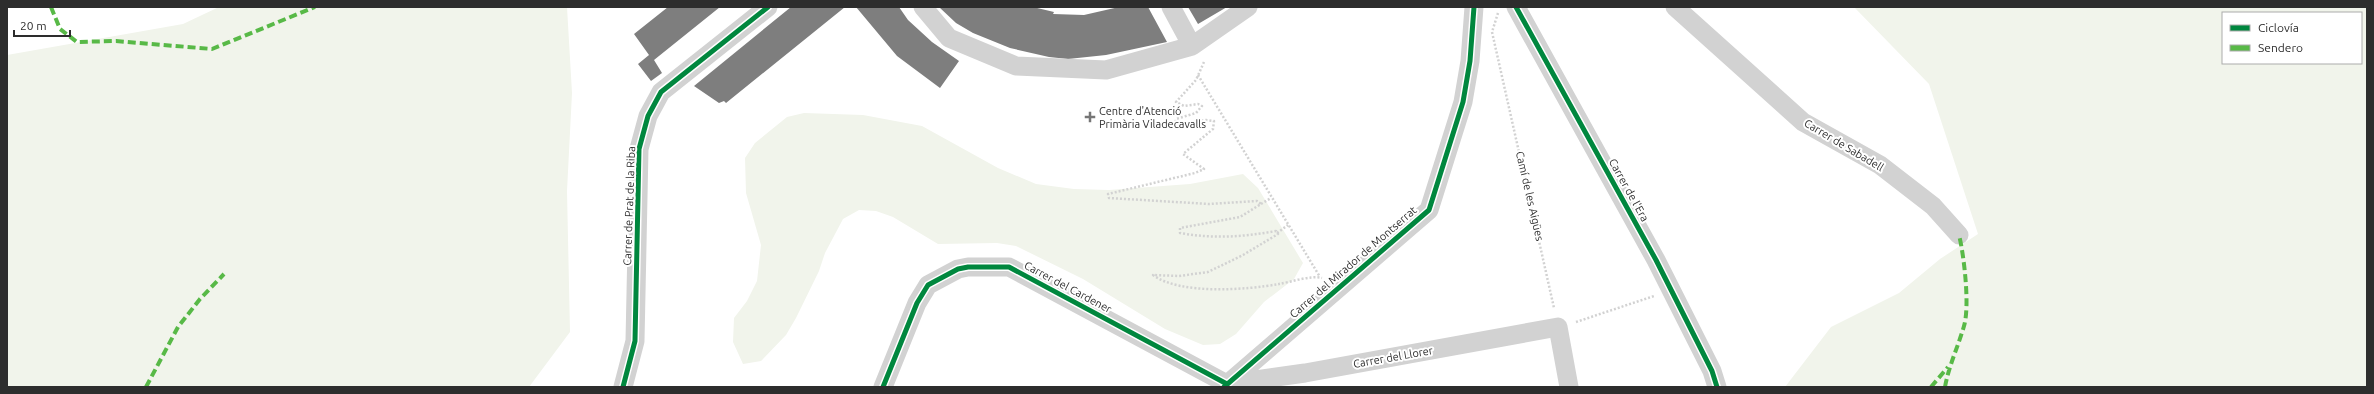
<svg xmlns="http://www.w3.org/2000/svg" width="2374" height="394" font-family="Ubuntu,sans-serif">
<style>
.green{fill:#f1f4eb;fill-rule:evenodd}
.building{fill:#7e7e7e}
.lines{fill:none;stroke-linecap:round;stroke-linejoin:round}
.path{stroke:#d2d2d2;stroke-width:2.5;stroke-dasharray:2 2;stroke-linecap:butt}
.minor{stroke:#d2d2d2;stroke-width:19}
.quiet{stroke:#58b947;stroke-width:4;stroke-dasharray:8 4;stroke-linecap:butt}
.cycleway-casing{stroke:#fff;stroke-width:8}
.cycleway{stroke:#00873e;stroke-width:5}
.poi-dot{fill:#767676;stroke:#fff;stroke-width:1.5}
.labels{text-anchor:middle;stroke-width:4;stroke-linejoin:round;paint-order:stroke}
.poi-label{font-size:11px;fill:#2d2d2d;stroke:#fff;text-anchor:start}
.street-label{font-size:11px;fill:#2d2d2d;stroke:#fff}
</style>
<rect width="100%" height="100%" fill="#fff"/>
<path class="green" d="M219 7H567L572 93 567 191 570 332 529 387H7V55L183 24Z
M1854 7H2367V387H1785L1831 327 1899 293 1940 259 1978 234 1929 84ZM2223 13H2361V63H2223Z
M804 113 863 115 922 126 998 168 1036 184 1074 189 1109 190 1190 184 1243 174 1258 188 1303 263 1294 279 1264 302 1236 334 1220 344 1203 345 1165 329 1083 279 1016 246 997 243 938 244 893 217 876 211 859 210 843 219 825 253 819 271 796 318 786 335 761 361 743 364 733 342 734 318 747 301 757 281 761 245 746 193 745 158 755 143 787 117Z"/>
<path class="building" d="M668 7H720L654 60 662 73 651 81 638 64 649 55 634 34Z
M791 7H845L726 103 724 101 719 103 694 86Z
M856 7H899L908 20 932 42 959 61 940 88 897 56Z
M939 7H1033L1054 12 1053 14 1084 15 1119 7H1148L1167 42 1106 55 1068 59 1049 57 1010 48 973 33 956 23Z
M1188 7H1227L1198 24Z"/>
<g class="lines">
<path class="path" d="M1498 13 1492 32 1554 308
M1204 62 1196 80 1176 102 1184 106 1198 104 1202 106 1196 113 1176 119 1175 125 1206 120 1214 121 1213 129 1183 154 1204 169 1195 173 1108 194 1109 198 1209 204 1257 201 1261 204 1240 217 1180 228V233C1213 239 1243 237 1276 231L1278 234 1243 255 1208 272 1179 276 1153 275C1180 295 1246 290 1279 284 1291 282 1311 275 1322 278
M1198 75 1320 277
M1261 204 1271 198
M1277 233 1288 225
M1576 322 1654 296"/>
<path class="minor" d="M923 7 949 38 1016 66 1106 70 1192 46 1248 7
M1171 7 1192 46
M1516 7 1656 260 1712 371 1717 387
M1675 7 1803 122 1880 165 1933 206 1959 235
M1227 384 1305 373 1558 327 1569 387
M623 387 635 341 639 149 648 116 661 92 768 7
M883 387 917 303 928 285 958 269 968 267H1009L1227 384
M1224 387 1429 210 1463 102 1470 61 1474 7"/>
<path class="quiet" d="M51 7 60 29 77 42 116 41 212 49 315 7
M146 387 178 327 200 299 224 274
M1931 387 1948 367
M1945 387C1949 365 1958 347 1964 326 1970 306 1964 255 1959 235"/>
<g class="cycleway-casing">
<path id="cycleway" d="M1516 7 1656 260 1712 371 1717 387
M623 387 635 341 639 149 648 116 661 92 768 7
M883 387 917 303 928 285 958 269 968 267H1009L1227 384
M1224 387 1429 210 1463 102 1470 61 1474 7"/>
</g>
<use href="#cycleway" class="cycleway"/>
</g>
<path class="poi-dot" d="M1088 111h4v4h4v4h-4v4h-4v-4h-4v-4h4z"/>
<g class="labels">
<g class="poi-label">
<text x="1099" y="115">Centre d'Atenció<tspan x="1099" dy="13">Primària Viladecavalls</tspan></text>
</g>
<g class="street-label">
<text transform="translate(1844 145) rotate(31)" y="4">Carrer de Sabadell</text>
<text transform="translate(1629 190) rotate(61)" y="4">Carrer de l'Era</text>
<text transform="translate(1530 196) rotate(77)" y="4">Camí de les Aigües</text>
<text transform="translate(629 206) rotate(-88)" y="4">Carrer de Prat de la Riba</text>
<text transform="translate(1353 262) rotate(-41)" y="4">Carrer del Mirador de Montserrat</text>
<text transform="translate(1068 287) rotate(28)" y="4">Carrer del Cardener</text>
<text transform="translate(1393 357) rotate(-10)" y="4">Carrer del Llorer</text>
</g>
</g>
<rect width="2374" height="394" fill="none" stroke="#2d2d2d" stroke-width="16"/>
<rect x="2222" y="12" width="140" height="52" fill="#ffffff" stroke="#ababab"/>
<rect x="2230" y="25" width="20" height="6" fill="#00873e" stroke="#ababab"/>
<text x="2258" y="32" font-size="12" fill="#2d2d2d">Ciclovía</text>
<rect x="2230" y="45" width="20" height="6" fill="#58b947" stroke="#ababab"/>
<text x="2258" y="52" font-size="12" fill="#2d2d2d">Sendero</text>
<path d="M14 30v6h56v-6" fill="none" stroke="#2d2d2d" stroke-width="2"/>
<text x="20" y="30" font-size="12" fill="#2d2d2d" stroke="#ffffff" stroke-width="3" paint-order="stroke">20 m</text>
</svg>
